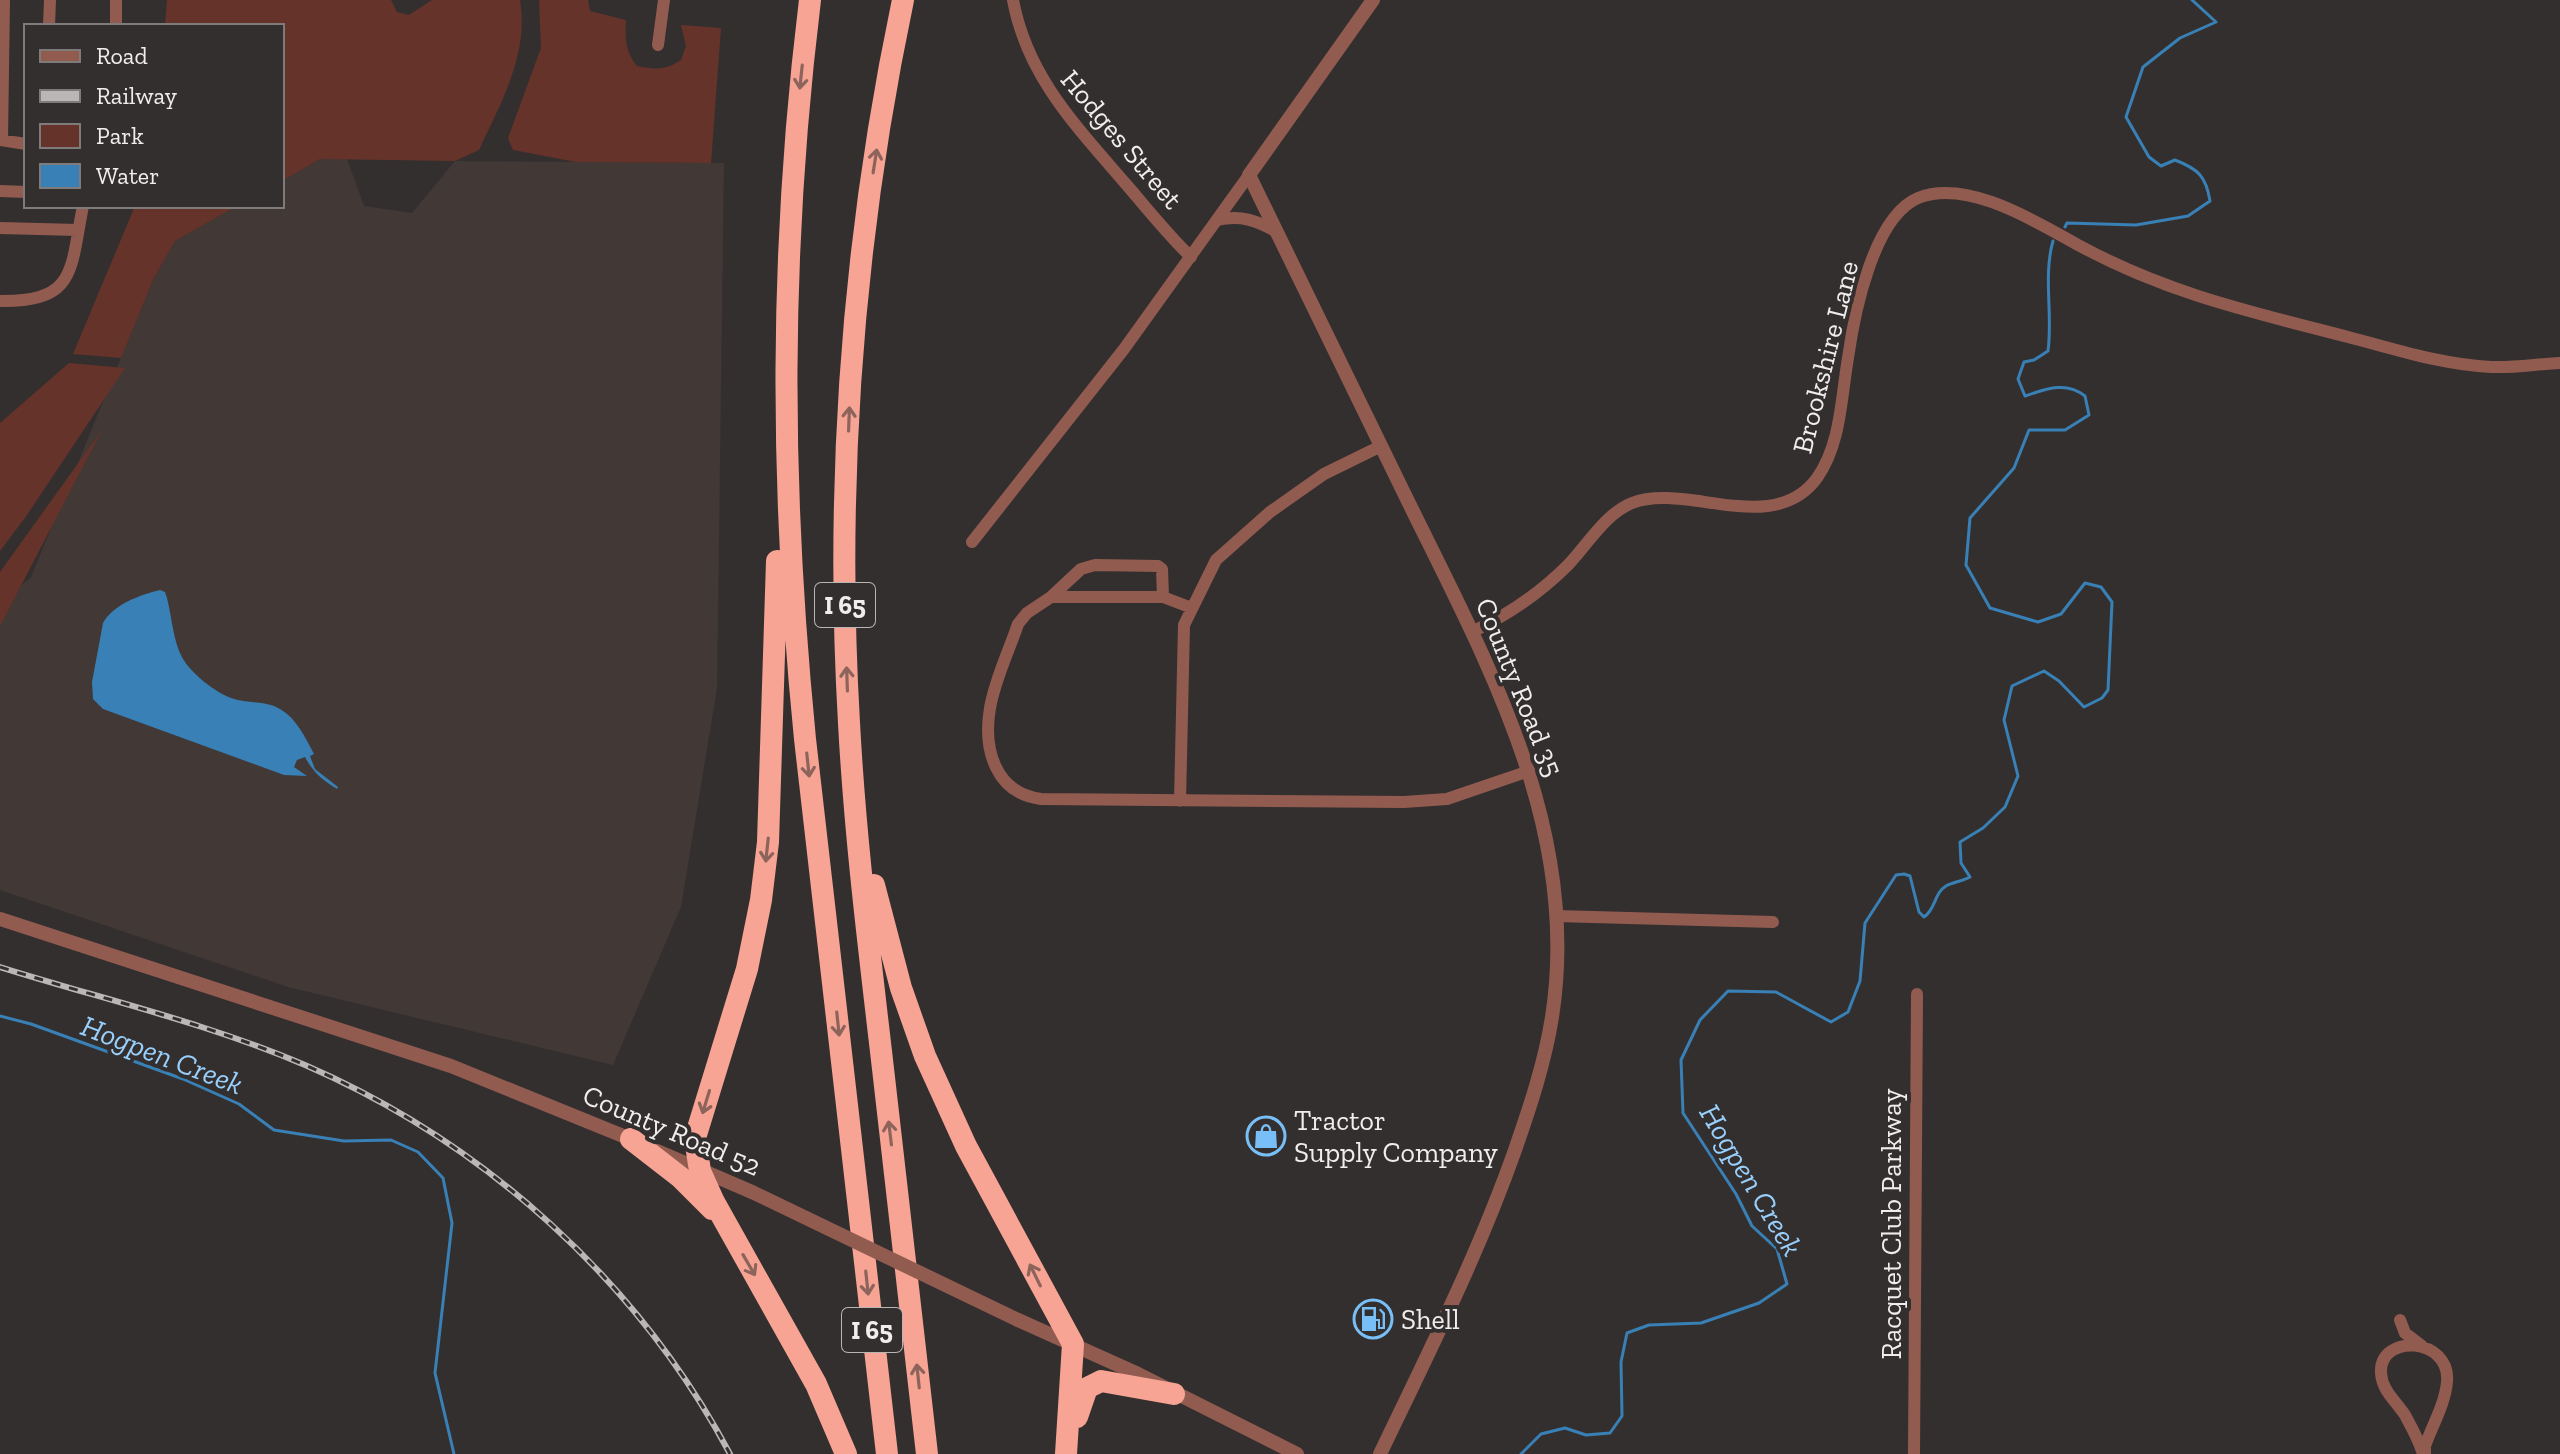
<svg xmlns="http://www.w3.org/2000/svg" width="2560" height="1454" font-family="'Zilla Slab',serif">
<style>
.built{fill:#423835}
.green{fill:#66332a}
.water{fill:#3880b5}
.lines{fill:none;stroke-linecap:round;stroke-linejoin:round}
.stream{stroke:#3880b5;stroke-width:3}
.minor{stroke:#925b50;stroke-width:12}
.tertiary{stroke:#925b50;stroke-width:14}
.motorway{stroke:#f7a494;stroke-width:22}
.rail-casing{stroke:#bab7b6;stroke-width:6}
.rail{stroke:#342f2f;stroke-width:3;stroke-dasharray:9;stroke-linecap:butt}
.tertiary-bridge{stroke:#925b50;stroke-width:14}
.oneway{stroke:#8c645c}
.labels{text-anchor:middle;stroke-width:8;stroke-linejoin:round;paint-order:stroke}
.shield{fill:#342f2f;stroke:#b8b5b4;stroke-width:2}
.shield-label{font-size:26px;font-weight:bold;fill:#f0eeed}
.street-label{font-size:28px;fill:#f0eeed;stroke:#342f2f}
.poi-label{font-size:28px;fill:#f0eeed;stroke:#342f2f;text-anchor:start}
.water-label{font-size:30px;font-style:italic;fill:#99cffb;stroke:#342f2f}
</style>
<rect width="100%" height="100%" fill="#342f2f"/>
<path class="built" d="M320 159H347L364 206 412 213 455 161 724 163 717 688 681 907 613 1065 288 987 0 890V604L31 577 153 280 175 241 237 206H282V181Z"/>
<path class="green" d="M167 0H391L397 12 409 15 432 0H520C529 55 501 102 479 150L455 161 320 159 282 181V26H165Z
M539 0H588L590 11 626 20C625 39 625 51 637 66 655 70 666 70 681 60L686 46 681 25 721 28 711 163 576 162 513 150 508 138 541 48Z
M135 206H237L175 241 153 280 121 358 73 354Z
M69 363 125 368 27 515 0 551V423Z
M102 430 0 626V572Z"/>
<path class="water" d="M160 590 165 592 167 598C172 617 173 642 183 659 192 674 215 692 231 698 246 704 266 700 280 709 297 719 305 737 314 754L310 756 315 769 338 787 337 789C322 780 313 772 305 757L297 760 294 767 307 776 284 775 103 709 93 699 92 682 103 623C114 604 140 595 160 590Z"/>
<g class="lines">
<path class="stream" d="M2065 227 2067 223 2136 225 2188 216 2210 201C2206 176 2198 169 2175 160L2161 166 2149 157 2126 117 2143 67 2180 38 2216 22 2192 0
M0 1016 31 1024 183 1079 239 1104 274 1130 344 1141 391 1140 418 1152 443 1178 452 1223 435 1373 454 1454
M1521 1454 1541 1434 1565 1428 1586 1435 1610 1433 1622 1416 1621 1362 1627 1333 1649 1325 1701 1323 1759 1303 1787 1284 1777 1249 1752 1226 1736 1194 1683 1113 1681 1060 1700 1020 1728 991 1776 992 1831 1022 1848 1012 1860 981 1865 923 1896 875 1904 874 1910 876 1919 912 1924 917C1936 909 1934 893 1946 886 1953 882 1963 881 1970 877L1961 863 1960 842 1983 828 2005 807 2018 776 2004 720 2012 686 2044 671 2059 681 2084 707 2102 698 2108 690 2112 602 2101 587 2085 583 2061 614 2038 622 1990 608 1966 565 1970 518 2014 468 2029 430H2065L2089 415 2085 396C2066 381 2046 389 2025 396L2018 379 2024 362 2034 360 2048 351C2053 315 2043 276 2053 241"/>
<path class="minor" d="M1013 0C1027 76 1076 126 1125 183 1146 207 1167 234 1191 257
M49 26 50 0
M116 26V0
M658 45 664 0
M0 140 26 144
M2 140 4 0
M0 191 26 192
M1217 220C1241 215 1256 220 1277 232
M0 228 78 230
M0 301C77 302 70 270 83 206
M972 542 1124 349 1249 175
M1051 597 1081 569 1095 565 1158 566 1162 569 1163 597
M1192 608 1163 597H1051L1027 613 1018 624C1009 651 995 679 990 708 983 749 995 793 1041 799L1404 802 1447 799 1529 771
M1472 632C1506 616 1541 592 1568 565 1588 544 1605 514 1632 503 1686 482 1773 538 1817 478 1841 444 1841 398 1848 358 1854 315 1873 217 1918 198 1968 178 2038 223 2080 246 2169 294 2252 312 2348 337 2395 349 2443 365 2491 367 2514 368 2537 364 2560 363
M1180 801 1184 625 1216 560 1270 512 1324 474 1381 446
M1556 916 1773 922
M2400 1320 2405 1333 2422 1346
M1914 1454 1917 994
M2423 1454C2419 1440 2412 1428 2405 1415 2396 1401 2382 1391 2381 1373 2379 1333 2451 1337 2447 1382 2445 1404 2432 1426 2425 1446V1454"/>
<path class="tertiary" d="M1373 0 1249 175C1301 281 1352 387 1404 493 1484 657 1582 827 1552 1017 1545 1062 1530 1107 1515 1150 1478 1255 1428 1354 1380 1454
M0 919 451 1066 638 1142
M657 1151 752 1192
M1018 1320 1138 1374 1297 1454"/>
<path class="motorway" d="M810 0C779 252 780 487 805 739L887 1454
M903 0C853 237 835 482 849 723 855 836 869 948 882 1060 897 1191 912 1323 927 1454
M777 561 768 842 761 900 747 969 695 1138 700 1171 714 1202 816 1384 846 1454
M874 885 901 988 925 1056 966 1146 1073 1344 1066 1454
M631 1139 680 1177 712 1209
M1077 1417 1087 1388 1101 1381 1174 1394"/>
<g class="rail-casing">
<path id="rail" d="M0 967C102 999 207 1023 305 1065 485 1143 638 1281 730 1454"/>
</g>
<use href="#rail" class="rail"/>
<path class="tertiary-bridge" d="M752 1192 1018 1320"/>
</g>
<defs><path id="oneway-shaft" d="M-6 0H5M1.5-3L5.5 0L1.5 3" fill="none" stroke-width="1.6" stroke-linecap="round" stroke-linejoin="round" transform="scale(2)"/></defs>
<g class="oneway">
<use href="#oneway-shaft" transform="translate(801 77) rotate(96)"/>
<use href="#oneway-shaft" transform="translate(875 161) rotate(-81)"/>
<use href="#oneway-shaft" transform="translate(849 419) rotate(-88)"/>
<use href="#oneway-shaft" transform="translate(847 679) rotate(-92)"/>
<use href="#oneway-shaft" transform="translate(808 765) rotate(84)"/>
<use href="#oneway-shaft" transform="translate(767 850) rotate(96)"/>
<use href="#oneway-shaft" transform="translate(838 1024) rotate(84)"/>
<use href="#oneway-shaft" transform="translate(706 1102) rotate(107)"/>
<use href="#oneway-shaft" transform="translate(890 1133) rotate(-97)"/>
<use href="#oneway-shaft" transform="translate(749 1265) rotate(60)"/>
<use href="#oneway-shaft" transform="translate(1035 1275) rotate(-116)"/>
<use href="#oneway-shaft" transform="translate(867 1283) rotate(84)"/>
<use href="#oneway-shaft" transform="translate(918 1376) rotate(-96)"/>
</g>
<defs>
<g id="shop-ring" transform="scale(2)"><circle r="9.5" fill="#342f2f" stroke="#78bff7" stroke-width="1.5"/><path d="M-5-2.5h2.3a2.7 3.5 0 0 1 5.4 0H5L5.5 6h-11ZM-1.5-2.5h3a1.5 2.3 0 0 0-3 0Z" fill="#78bff7"/></g>
<g id="fuel-ring" transform="scale(2)"><circle r="9.5" fill="#342f2f" stroke="#78bff7" stroke-width="1.5"/><path d="M-5.5-6h7V0h2V4h1.3V-2.5L3-4.5l.8-.8L6-3V5H2.5V1h-1V6h-7ZM-4.2-4.7v3.2H.2V-4.7Z" fill="#78bff7"/></g>
</defs>
<g fill-rule="evenodd">
<use href="#shop-ring" x="1266" y="1136"/>
<use href="#fuel-ring" x="1373" y="1319"/>
</g>
<g class="labels">
<g class="shield">
<rect x="815" y="583" width="60" height="44" rx="6"/>
<rect x="842" y="1308" width="60" height="44" rx="6"/>
</g>
<g class="shield-label">
<text x="845" y="614">I 65</text>
<text x="872" y="1339">I 65</text>
</g>
<g class="street-label">
<text transform="translate(1122 139) rotate(50)" y="10">Hodges Street</text>
<text transform="translate(1825 357) rotate(-76)" y="10">Brookshire Lane</text>
<text transform="translate(1520 687) rotate(68)" y="10">County Road 35</text>
<text transform="translate(672 1130) rotate(23)" y="10">County Road 52</text>
<text transform="translate(1891 1224) rotate(-90)" y="10">Racquet Club Parkway</text>
</g>
<g class="poi-label">
<text x="1294" y="1130">Tractor<tspan x="1294" dy="32">Supply Company</tspan></text>
<text x="1401" y="1329">Shell</text>
</g>
<g class="water-label">
<text transform="translate(162 1055) rotate(21)" y="10">Hogpen Creek</text>
<text transform="translate(1751 1180) rotate(59)" y="10">Hogpen Creek</text>
</g>
</g>
<rect x="24" y="24" width="260" height="184" fill="#342f2f" stroke="#7f7b7b" stroke-width="2"/>
<rect x="40" y="50" width="40" height="12" fill="#925b50" stroke="#7f7b7b" stroke-width="2"/>
<text x="96" y="64" font-size="24" fill="#f0eeed">Road</text>
<rect x="40" y="90" width="40" height="12" fill="#bab7b6" stroke="#7f7b7b" stroke-width="2"/>
<text x="96" y="104" font-size="24" fill="#f0eeed">Railway</text>
<rect x="40" y="124" width="40" height="24" fill="#66332a" stroke="#7f7b7b" stroke-width="2"/>
<text x="96" y="144" font-size="24" fill="#f0eeed">Park</text>
<rect x="40" y="164" width="40" height="24" fill="#3880b5" stroke="#7f7b7b" stroke-width="2"/>
<text x="96" y="184" font-size="24" fill="#f0eeed">Water</text>
</svg>
